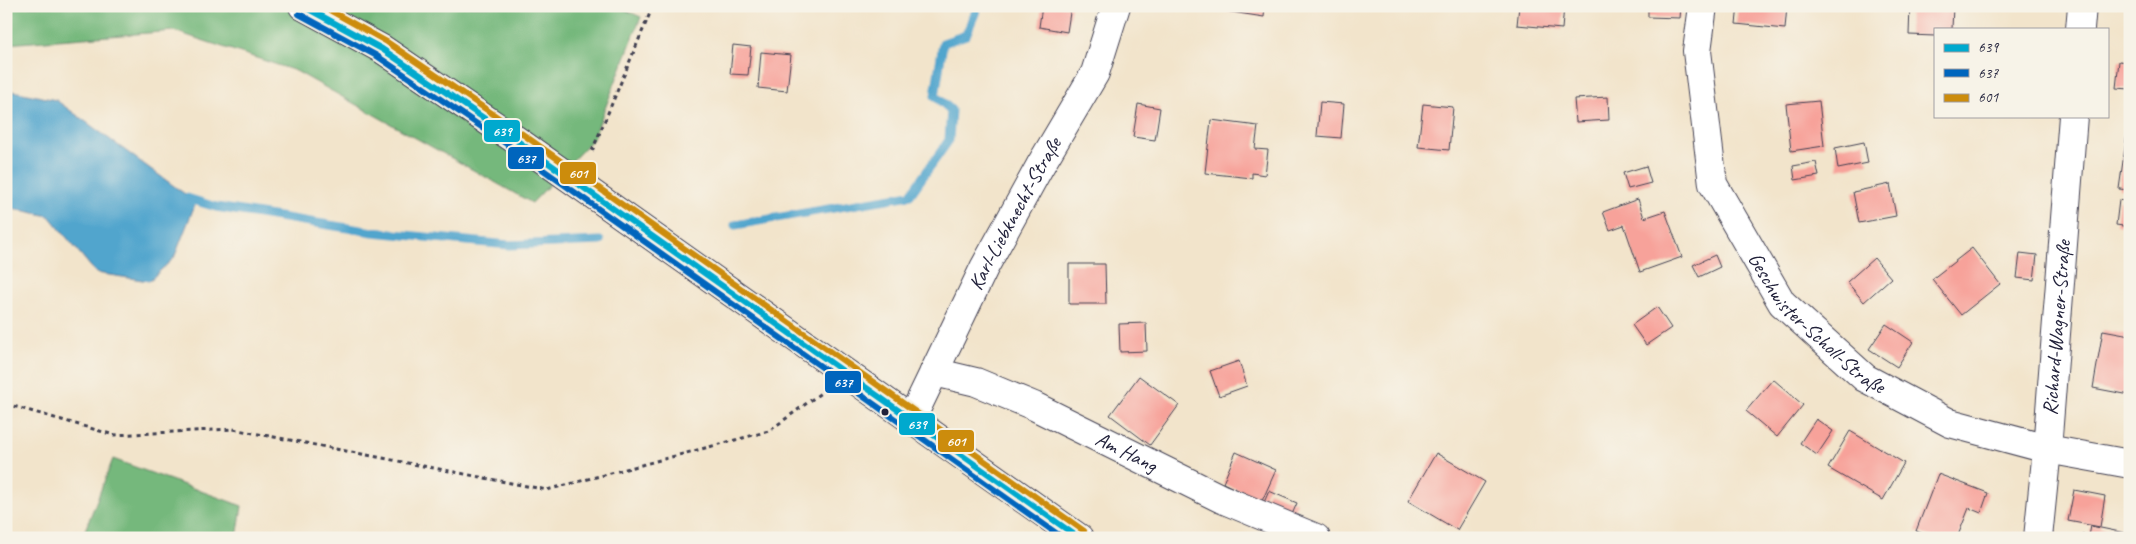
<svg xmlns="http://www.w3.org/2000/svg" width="2136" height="544" font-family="Caveat,sans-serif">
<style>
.forest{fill:#75b87c;stroke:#4c6d5c}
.water{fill:#51a5cd;stroke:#3a6484}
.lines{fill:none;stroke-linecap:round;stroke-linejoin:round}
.stream{stroke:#51a5cd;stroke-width:9}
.building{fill:#f7a29a}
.minor-casing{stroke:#413f51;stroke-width:30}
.primary-casing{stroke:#413f51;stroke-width:30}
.path{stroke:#413f51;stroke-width:3;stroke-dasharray:4 4;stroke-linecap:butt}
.minor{stroke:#fff;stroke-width:28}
.primary{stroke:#fff;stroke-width:28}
.bus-1-casing{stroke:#f7f3e8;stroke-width:10}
.bus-2-casing{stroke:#f7f3e8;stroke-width:10}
.bus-3-casing{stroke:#f7f3e8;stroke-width:10}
.bus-1{stroke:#00a9ce;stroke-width:6}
.bus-2{stroke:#0065bd;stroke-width:6}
.bus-3{stroke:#cc8c0c;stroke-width:6}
.bus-dot{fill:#22223b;stroke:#f7f3e8;stroke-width:2}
.labels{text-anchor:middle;stroke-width:4.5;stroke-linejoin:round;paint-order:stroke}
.street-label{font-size:21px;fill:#22223b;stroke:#f7f3e8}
.line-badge{stroke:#f7f3e8;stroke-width:2}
.badge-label{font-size:14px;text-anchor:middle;font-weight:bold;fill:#fff}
</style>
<rect width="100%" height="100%" fill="#f7f3e8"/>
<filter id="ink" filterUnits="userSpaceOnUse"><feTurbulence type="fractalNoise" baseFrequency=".02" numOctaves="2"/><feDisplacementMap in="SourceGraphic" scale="10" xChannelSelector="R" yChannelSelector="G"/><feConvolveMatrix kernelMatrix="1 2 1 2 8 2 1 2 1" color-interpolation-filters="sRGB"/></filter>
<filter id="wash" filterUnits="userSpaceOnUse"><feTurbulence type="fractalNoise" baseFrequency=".0096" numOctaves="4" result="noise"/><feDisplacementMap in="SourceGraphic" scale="20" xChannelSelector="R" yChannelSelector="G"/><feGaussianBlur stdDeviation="1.12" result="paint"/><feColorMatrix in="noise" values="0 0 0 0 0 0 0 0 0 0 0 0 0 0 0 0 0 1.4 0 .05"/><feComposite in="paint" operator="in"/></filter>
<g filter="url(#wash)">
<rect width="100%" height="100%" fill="#f2e4cb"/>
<path class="forest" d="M6 6H616L641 17 593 139 532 203 296 71 174 31 6 44Z
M113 459 242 506 237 538H82Z"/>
<path class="water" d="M13 91 56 100 196 202 174 258 149 281 96 273 49 216 6 207V97Z"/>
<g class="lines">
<path class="stream" d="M187 198 216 207 373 232 509 245 600 241
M735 225 910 195 949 140 951 110 935 96 943 43 966 35 978 6"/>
</g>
<g id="blocks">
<path class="building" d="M1042 6H1071L1067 32 1039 27Z
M1225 6H1265L1264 17 1225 11Z
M1519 6H1564L1562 29 1517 25Z
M1648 6H1681L1680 18 1648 17Z
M1738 6H1787L1785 29 1736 24Z
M1910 6H1953L1952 29H1935V36L1909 35Z
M733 45 751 47 748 75 730 74Z
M761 52 791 55 787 91 758 88Z
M2129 53 2130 89 2116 88 2119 61 2127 62Z
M1608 97 1609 120 1576 122 1574 99Z
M1819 101 1824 146 1791 151 1786 104Z
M1320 102 1344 104 1341 138 1317 136Z
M1138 104 1160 108 1155 140 1133 137Z
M1423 104 1453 107 1449 150 1418 147Z
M2129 119H2130V190L2119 189Z
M1211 120 1258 126 1255 149 1268 150 1265 175 1252 173V178L1205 173Z
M1864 142 1868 163 1838 169 1835 148Z
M1816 162 1819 176 1795 180 1793 166Z
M1646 166 1651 183 1628 189 1623 173Z
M1890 184 1896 216 1859 223 1853 192Z
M1638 199 1644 218 1665 211 1682 257 1640 272 1624 225 1610 230 1603 212Z
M2119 200 2130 202V227L2116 225Z
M1972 248 2000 284 1961 315 1932 279Z
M2020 253 2037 255 2034 280 2017 278Z
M1715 255 1720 267 1699 277 1693 265Z
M1874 258 1891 278 1864 302 1847 282Z
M1069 264H1105L1106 304H1069Z
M1657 307 1671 328 1646 345 1632 325Z
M1146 323 1147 351 1120 352 1119 324Z
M1886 324 1913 342 1897 367 1869 349Z
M2103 330 2130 335V395L2093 388Z
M1239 361 1247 386 1219 396 1210 371Z
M1139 376 1179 405 1150 445 1110 415Z
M1773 379 1803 405 1777 437 1746 411Z
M1816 419 1833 431 1817 455 1800 443Z
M1850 431 1904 463 1883 500 1828 468Z
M1236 452 1276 470 1262 501 1223 483Z
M1436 453 1485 482 1457 530 1408 501Z
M1938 474 1988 493 1981 513 1969 508 1957 538H1933L1916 531Z
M2074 490 2105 496 2100 527 2068 521Z
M1269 491 1297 503 1290 519 1262 507Z
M2091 526 2130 534V538H2082L2083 534 2089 536Z"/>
</g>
</g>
<g filter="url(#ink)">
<use href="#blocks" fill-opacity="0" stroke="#413f51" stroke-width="1"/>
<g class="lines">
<g class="minor-casing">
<g id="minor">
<path id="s1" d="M1703 6 1697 51 1713 184 1782 303 1865 378 1950 423 2047 449 2130 464"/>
<path d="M2080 29 2082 6"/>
<path id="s2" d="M934 372 976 382 1034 406 1222 499 1316 538"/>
<path id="s3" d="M911 420 984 268 1040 166 1095 73 1116 6"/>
<path id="s4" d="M2038 538 2047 449 2073 116"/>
</g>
</g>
<g class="primary-casing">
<path id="primary" d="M303 6 382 49 516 140 1079 538"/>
</g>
<path class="path" d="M592 151 653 6
M6 404 114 435 233 429 547 490 769 431 822 392"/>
<use href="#minor" class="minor"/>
<use href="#primary" class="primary"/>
<g class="bus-1-casing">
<path id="bus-1" d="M303 6 382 49 516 140 1079 538"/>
</g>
<g class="bus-2-casing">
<path id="bus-2" d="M299 14 377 56 511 147 1063 538"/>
</g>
<g class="bus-3-casing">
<path id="bus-3" d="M322 6 387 42 521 133 1084 531"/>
</g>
<use href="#bus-1" class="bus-1"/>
<use href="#bus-2" class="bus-2"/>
<use href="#bus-3" class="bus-3"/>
</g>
</g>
<circle class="bus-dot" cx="885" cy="412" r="4.5"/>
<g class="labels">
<g class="street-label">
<text dy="7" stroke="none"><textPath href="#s3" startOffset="231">Karl-Liebknecht-Straße</textPath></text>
<text dy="7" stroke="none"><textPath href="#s1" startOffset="355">Geschwister-Scholl-Straße</textPath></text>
<text dy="7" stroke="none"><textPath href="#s4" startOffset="211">Richard-Wagner-Straße</textPath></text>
<text dy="7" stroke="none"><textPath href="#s2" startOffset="209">Am Hang</textPath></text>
</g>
</g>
<g class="line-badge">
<rect x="483" y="119" width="38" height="24" rx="5" fill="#00a9ce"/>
<rect x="507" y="146" width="38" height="24" rx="5" fill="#0065bd"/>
<rect x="559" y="161" width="38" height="24" rx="5" fill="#cc8c0c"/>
<rect x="824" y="370" width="38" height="24" rx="5" fill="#0065bd"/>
<rect x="898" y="412" width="38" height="24" rx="5" fill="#00a9ce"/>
<rect x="937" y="429" width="38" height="24" rx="5" fill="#cc8c0c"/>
</g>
<g class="badge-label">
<text x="502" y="136">639</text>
<text x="526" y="163">637</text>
<text x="578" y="178">601</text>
<text x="843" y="387">637</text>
<text x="917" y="429">639</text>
<text x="956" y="446">601</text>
</g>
<rect width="2136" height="544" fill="none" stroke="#f7f3e8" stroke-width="25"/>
<rect x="1934" y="28" width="175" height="90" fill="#f7f3e8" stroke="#a29fa3"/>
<rect x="1944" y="44" width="25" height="8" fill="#00a9ce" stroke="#a29fa3"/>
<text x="1978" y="52" font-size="15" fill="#22223b">639</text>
<rect x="1944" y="69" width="25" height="8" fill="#0065bd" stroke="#a29fa3"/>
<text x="1978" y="78" font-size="15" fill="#22223b">637</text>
<rect x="1944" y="94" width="25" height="8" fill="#cc8c0c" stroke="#a29fa3"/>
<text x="1978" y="102" font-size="15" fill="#22223b">601</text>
</svg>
